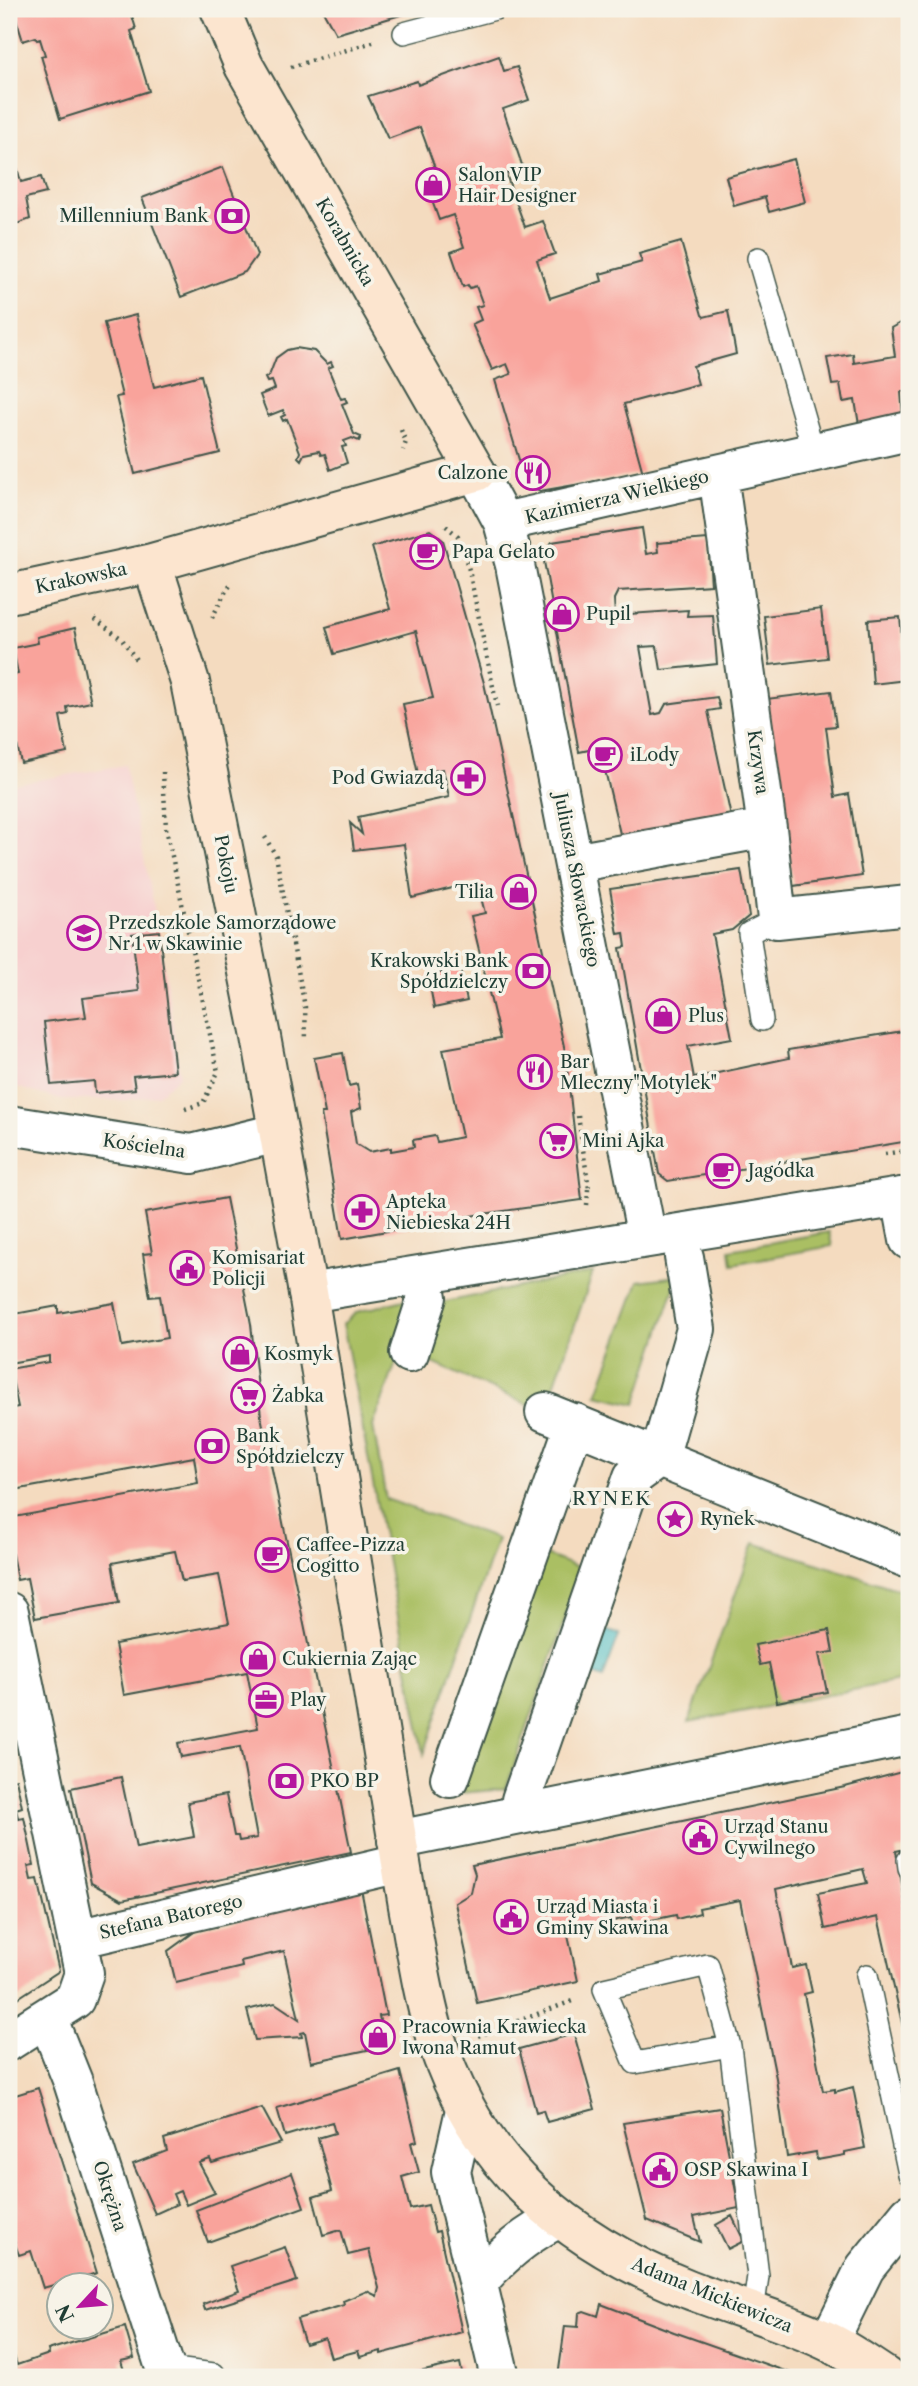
<svg xmlns="http://www.w3.org/2000/svg" width="918" height="2386" font-family="'Libre Caslon Text',serif">
<style>
.built{fill:#f7d0cf}
.green{fill:#aabf64;stroke:#647e4c;stroke-width:2}
.water{fill:#50bec5;stroke:#387e7c;stroke-width:2}
.building{fill:#f9a39b}
.lines{fill:none;stroke-linecap:round;stroke-linejoin:round}
.lane-casing{stroke:#3f5549;stroke-width:24}
.street-casing{stroke:#3f5549;stroke-width:42}
.secondary-casing{stroke:#3f5549;stroke-width:42}
.path{stroke:#3f5549;stroke-width:4.5;stroke-dasharray:2 5;stroke-linecap:butt}
.lane{stroke:#fff;stroke-width:21}
.street{stroke:#fff;stroke-width:38}
.secondary{stroke:#fce5cf;stroke-width:38}
.labels{text-anchor:middle;stroke-width:7;stroke-linejoin:round;paint-order:stroke}
.poi-label{font-size:18px;fill:#1f3d34;stroke:#f7f3e8;text-anchor:start}
.street-label{font-size:18px;fill:#1f3d34;stroke:#f7f3e8}
.neighbourhood-label{font-size:19px;letter-spacing:2px;fill:#1f3d34;stroke:#f7f3e8}
</style>
<rect width="100%" height="100%" fill="#f7f3e8"/>
<filter id="ink" filterUnits="userSpaceOnUse"><feTurbulence type="fractalNoise" baseFrequency=".0143" numOctaves="2"/><feDisplacementMap in="SourceGraphic" scale="14" xChannelSelector="R" yChannelSelector="G"/><feConvolveMatrix kernelMatrix="1 2 1 2 8 2 1 2 1" color-interpolation-filters="sRGB"/></filter>
<filter id="wash" filterUnits="userSpaceOnUse"><feTurbulence type="fractalNoise" baseFrequency=".00686" numOctaves="4" result="noise"/><feDisplacementMap in="SourceGraphic" scale="28" xChannelSelector="R" yChannelSelector="G"/><feGaussianBlur stdDeviation="1.57" result="paint"/><feColorMatrix in="noise" values="0 0 0 0 0 0 0 0 0 0 0 0 0 0 0 0 0 1.4 0 .05"/><feComposite in="paint" operator="in"/></filter>
<g filter="url(#wash)">
<rect width="100%" height="100%" fill="#f4dbbf"/>
<path class="built" d="M125 765 159 931 180 1075 158 1095 126 1100H61L9 1085V977L15 961 9 935V785Z"/>
<path class="green" d="M829 1232 832 1246 732 1264 730 1250Z
M593 1272 545 1412 401 1349 373 1426 386 1499 497 1539 424 1754 343 1324 357 1312 423 1295 445 1302Z
M678 1276 636 1404 597 1395 639 1281Z
M754 1543 909 1593V1679L689 1722Z
M538 1552 582 1569 506 1789 460 1793Z"/>
<path class="water" d="M583 1621 619 1635 603 1678 567 1664Z"/>
<g id="blocks">
<path class="building" d="M13 9H124L125 11 130 9 136 29 131 31 149 91 60 119 41 56 45 55 40 39 37 40 36 37 23 41Z
M322 9H421L336 34Z
M499 56 504 71 517 67 529 100 503 109 523 168 506 174 525 227 543 221 555 254 537 260 550 298 602 281 600 274 642 262 639 254 681 242 702 315 704 317 728 311 736 354 693 366 698 384 624 404 643 473 540 491 526 483 495 380 511 374 507 364 492 370 472 324 481 320 476 307 483 305 476 286 470 288 468 285 463 287 451 252 464 247 453 215 439 220 426 184 439 179 420 127 388 139 368 96 417 81 418 85Z
M794 159 805 202 769 212 765 197 734 206 726 177Z
M16 164 21 182 41 177 46 193 26 198 30 219 9 227V167Z
M223 167 257 255 245 272 181 297 142 198Z
M136 315 154 387 201 375 220 453 135 474 116 397 122 396 104 323Z
M909 318V389L901 392 903 418 859 425 855 400 843 402 840 384 832 385 827 358 853 354 854 363 895 356 891 328Z
M296 348 314 351 327 364 331 362 333 366 328 368 341 399 345 398 347 402 342 404 354 434 361 437 359 441 352 438 344 441 346 446 342 447 347 463 330 470 325 454 321 455 319 451 304 454 301 460 298 457 300 452 287 419 283 421 281 417 285 415 283 410 268 416 260 395 275 389 272 381 267 382 265 378 269 376 276 358 287 350Z
M642 528 646 554 658 552 657 543 708 539 711 585 618 591 614 599 615 615 688 610 687 616 713 615 717 664 661 670 657 646 640 647 652 715 661 713 666 704 717 697 720 709 708 711 731 817 621 838 604 766 600 767 594 749 579 752 543 556 552 542Z
M430 530 443 540 484 683 565 1051 582 1200 476 1215 342 1239 321 1113H325L314 1058 343 1053 349 1086 357 1084 361 1108 351 1112 356 1144 369 1152 391 1148V1151L414 1147 413 1140 435 1136 437 1142 462 1137 443 1049 500 1039 471 916 485 913 477 882 412 898 404 844 354 850 350 823 362 834 358 817 449 797 443 769 418 774 403 704 433 698 416 631 334 654 326 627 390 609 372 547Z
M821 609 827 658 770 665 764 616Z
M900 617 906 680 873 684 868 620Z
M75 628 91 702 67 707 68 714 60 716 67 753 21 763 9 708V676L18 674 13 648 38 643 37 637Z
M831 691 836 726 826 727 835 797 849 794 862 876 793 886 766 699Z
M741 870 749 916 732 930 712 934 732 1038 688 1046 694 1078 789 1058 788 1050 909 1030V1141L668 1181 659 1174 620 948 626 947 624 933 618 934 610 889Z
M159 931 175 1072 133 1076 135 1089 95 1093 94 1081 51 1085 44 1022 86 1017 83 998 139 991 132 934Z
M460 969 467 1001 434 1008 428 975Z
M226 1198 251 1324 261 1416 351 1852 122 1900 91 1883 71 1788 121 1777 136 1848 194 1837 188 1802 226 1795 234 1836H238L239 1841 257 1838 240 1747 181 1757 178 1743 258 1728 247 1672 124 1695 115 1644 229 1623 219 1575 182 1581 175 1551 112 1563 119 1603 35 1618 27 1578 17 1580 9 1539V1518L198 1483 194 1457 9 1491V1409L18 1407 12 1379H9V1369L49 1362V1356L9 1363V1315L58 1306V1313L114 1303 122 1346 167 1338 160 1296 150 1297 143 1254 152 1253 145 1213Z
M829 1630 833 1652 819 1654 827 1692 777 1702 769 1663 760 1665 755 1645Z
M9 1739 13 1756H9Z
M909 1770V1848L896 1851 909 1923V1930H907L909 1940V2054L878 1917 825 1929 818 1893 867 1883 863 1869 776 1889 792 1968 806 1965 812 1992 804 1994 823 2091 835 2089V2092L853 2087 865 2148 845 2152V2155L817 2160 816 2152 787 2157 776 2078 740 1900 699 1908 700 1913 677 1919 676 1915 633 1924 631 1917 567 1931 578 1981 477 2003 455 1903 471 1893 475 1874 472 1865 845 1787Z
M16 1779 22 1807 16 1809 18 1818 24 1817 34 1865 28 1866 31 1880 38 1879 59 1971 9 2004V1780Z
M361 1889 386 2015 379 2016 386 2046 311 2062 305 2032 301 2033 302 2037 255 2040 247 2010 275 2003 299 2019 284 1951 241 1961 242 1967 176 1983 168 1951 197 1930Z
M574 2034 595 2109 547 2122 543 2110 536 2112 519 2049Z
M400 2071 417 2141 411 2143 419 2172 402 2177 410 2209 428 2205 435 2232 439 2231 462 2332 381 2354V2351L360 2357 358 2351 331 2358 325 2338 305 2344 297 2319 344 2305 343 2301 367 2291 377 2296 379 2288 369 2250 348 2255 341 2230 323 2235 313 2197 332 2191 318 2138 335 2133 332 2122 285 2136 277 2108Z
M38 2088 97 2273 43 2288 31 2251 19 2255 14 2241 9 2243V2097Z
M262 2108 281 2143 212 2163 210 2159 199 2163 215 2193 186 2205 180 2191 173 2194 177 2204 155 2214 133 2164 167 2151 164 2139Z
M720 2108 739 2208 694 2217 700 2242 647 2220 623 2123Z
M292 2173 304 2207 208 2242 196 2210Z
M732 2216 744 2241 728 2249 716 2225Z
M285 2247 297 2281 205 2310 203 2304 239 2291 230 2266Z
M601 2304 674 2332 802 2377H558L565 2326 578 2327 579 2313 584 2311 598 2316Z
M125 2327 134 2358 121 2361 126 2377H56L55 2374 47 2377H9V2357L14 2356 17 2365 49 2354 48 2350Z
M460 2363 463 2377H420L419 2372Z"/>
</g>
</g>
<g filter="url(#ink)">
<use href="#blocks" fill-opacity="0" stroke="#3f5549" stroke-width="2"/>
<g class="lines">
<g class="lane-casing">
<path id="lane" d="M404 33 495 9
M758 258 814 453
M762 1020 749 933 777 919
M908 1860 909 1868
M867 1975 909 2174
M730 2046 708 1965 604 1989 635 2063 730 2046 758 2276 753 2312
M167 2368 214 2374 215 2377"/>
</g>
<g class="street-casing">
<path id="street" d="M476 472 503 522 515 565 647 1238
M718 474 767 828 777 919 909 905
M503 522 909 431
M574 863 767 828
M9 1125 192 1154 277 1133
M901 1197 909 1240
M308 1293 901 1197
M409 1353 427 1297
M545 1412 909 1559
M9 1612 84 1973 75 1999 9 2041
M450 1778 575 1423
M521 1800 633 1477 659 1458 696 1329 684 1257
M397 1840 909 1736
M77 1939 400 1863
M47 2017 73 2082 168 2377
M465 2110 451 2172 500 2377
M478 2282C502 2255 527 2233 560 2218
M829 2341 865 2268 909 2214"/>
</g>
<g class="secondary-casing">
<path id="secondary" d="M152 563 190 682 261 1037 308 1293 408 1906C416 1949 422 1993 435 2036 476 2165 565 2240 688 2289 734 2307 782 2320 827 2341 847 2350 867 2365 886 2377
M9 594 152 563 476 472 244 66 220 9"/>
</g>
<path class="path" d="M291 67 376 41
M401 430 406 442 403 450
M446 526 458 536 469 570 497 706
M212 618 227 589 230 586
M95 619 122 639 137 661
M163 772 166 828 218 1072 203 1103 185 1109
M265 837 276 856 305 1007 306 1040
M578 1116 589 1189
M885 1154 909 1150
M587 1205 588 1189
M478 2036 575 2000"/>
<use href="#lane" class="lane"/>
<use href="#street" class="street"/>
<use href="#secondary" class="secondary"/>
</g>
</g>
<defs>
<g id="shop-ring" transform="scale(1.75)"><circle r="9.5" fill="#f7f3e8" stroke="#b5179e" stroke-width="1.5"/><path d="M-5-2.5h2.3a2.7 3.5 0 0 1 5.4 0H5L5.5 6h-11ZM-1.5-2.5h3a1.5 2.3 0 0 0-3 0Z" fill="#b5179e"/></g>
<g id="bank-ring" transform="scale(1.75)"><circle r="9.5" fill="#f7f3e8" stroke="#b5179e" stroke-width="1.5"/><path d="M-6-4H6V4H-6ZM0-2.3a2.3 2.3 0 1 0 0 4.6a2.3 2.3 0 1 0 0-4.6Z" fill="#b5179e"/></g>
<g id="restaurant-ring" transform="scale(1.75)"><circle r="9.5" fill="#f7f3e8" stroke="#b5179e" stroke-width="1.5"/><path d="M-5-6h1v4h1v-4h1v4h1v-4h1v5L-1.5 .5V6h-2V.5L-5-1ZM5-6V6H3V1.5H1.5Q1.5-4 5-6Z" fill="#b5179e"/></g>
<g id="cafe-ring" transform="scale(1.75)"><circle r="9.5" fill="#f7f3e8" stroke="#b5179e" stroke-width="1.5"/><path d="M-5.5-4.5H6V0H3Q3 3.5 0 3.5H-2.5Q-5.5 3.5-5.5 0ZM3-3.2v2h1.7v-2ZM-6 4.5H4V6H-6Z" fill="#b5179e"/></g>
<g id="pharmacy-ring" transform="scale(1.75)"><circle r="9.5" fill="#f7f3e8" stroke="#b5179e" stroke-width="1.5"/><path d="M-2-6h4v4h4v4h-4v4h-4v-4h-4v-4h4Z" fill="#b5179e"/></g>
<g id="school-ring" transform="scale(1.75)"><circle r="9.5" fill="#f7f3e8" stroke="#b5179e" stroke-width="1.5"/><path d="M0-5L7-2L0 1L-7-2ZM-4 1L0 2.5L4 1V4Q0 6-4 4Z" fill="#b5179e"/></g>
<g id="supermarket-ring" transform="scale(1.75)"><circle r="9.5" fill="#f7f3e8" stroke="#b5179e" stroke-width="1.5"/><path d="M-6-5.5h2.5l.6 2H6L4.5 2H-2.5L-4.4-4H-6ZM-1.5 3.2a1.3 1.3 0 1 0 .1 0ZM3 3.2a1.3 1.3 0 1 0 .1 0Z" fill="#b5179e"/></g>
<g id="civic-ring" transform="scale(1.75)"><circle r="9.5" fill="#f7f3e8" stroke="#b5179e" stroke-width="1.5"/><path d="M-.6-6.5H3V-4.5H.6V-3L4-1V1h2V6H-6V1h2V-1L-.6-3ZM-1.2 2.5V6h2.4V2.5Z" fill="#b5179e"/></g>
<g id="sight-ring" transform="scale(1.75)"><circle r="9.5" fill="#f7f3e8" stroke="#b5179e" stroke-width="1.5"/><path d="M0-6L1.8-2.2L6-1.7L2.9 1.2L3.7 5.4L0 3.3L-3.7 5.4L-2.9 1.2L-6-1.7L-1.8-2.2Z" fill="#b5179e"/></g>
<g id="office-ring" transform="scale(1.75)"><circle r="9.5" fill="#f7f3e8" stroke="#b5179e" stroke-width="1.5"/><path d="M-6-3h4V-5.5h4V-3h4V5H-6ZM-1-4.5V-3h2v-1.5ZM-6 0V1H6V0Z" fill="#b5179e"/></g>
</defs>
<g fill-rule="evenodd">
<use href="#shop-ring" x="433" y="185"/>
<use href="#bank-ring" x="232" y="216"/>
<use href="#restaurant-ring" x="533" y="473"/>
<use href="#cafe-ring" x="427" y="552"/>
<use href="#shop-ring" x="562" y="614"/>
<use href="#cafe-ring" x="605" y="755"/>
<use href="#pharmacy-ring" x="468" y="778"/>
<use href="#shop-ring" x="519" y="892"/>
<use href="#school-ring" x="84" y="933"/>
<use href="#bank-ring" x="533" y="971"/>
<use href="#shop-ring" x="663" y="1016"/>
<use href="#restaurant-ring" x="535" y="1072"/>
<use href="#supermarket-ring" x="557" y="1141"/>
<use href="#cafe-ring" x="723" y="1171"/>
<use href="#pharmacy-ring" x="362" y="1212"/>
<use href="#civic-ring" x="187" y="1268"/>
<use href="#shop-ring" x="240" y="1354"/>
<use href="#supermarket-ring" x="248" y="1396"/>
<use href="#bank-ring" x="212" y="1446"/>
<use href="#sight-ring" x="675" y="1519"/>
<use href="#cafe-ring" x="272" y="1555"/>
<use href="#shop-ring" x="258" y="1659"/>
<use href="#office-ring" x="266" y="1700"/>
<use href="#bank-ring" x="286" y="1781"/>
<use href="#civic-ring" x="700" y="1837"/>
<use href="#civic-ring" x="511" y="1917"/>
<use href="#shop-ring" x="378" y="2037"/>
<use href="#civic-ring" x="660" y="2170"/>
</g>
<g class="labels">
<g class="poi-label">
<text x="458" y="181">Salon VIP<tspan x="458" dy="21">Hair Designer</tspan></text>
<text x="208" y="222" text-anchor="end">Millennium Bank</text>
<text x="508" y="479" text-anchor="end">Calzone</text>
<text x="452" y="558">Papa Gelato</text>
<text x="586" y="620">Pupil</text>
<text x="630" y="761">iLody</text>
<text x="444" y="784" text-anchor="end">Pod Gwiazdą</text>
<text x="494" y="898" text-anchor="end">Tilia</text>
<text x="108" y="929">Przedszkole Samorządowe<tspan x="108" dy="21">Nr 1 w Skawinie</tspan></text>
<text x="508" y="967" text-anchor="end">Krakowski Bank<tspan x="508" dy="21">Spółdzielczy</tspan></text>
<text x="688" y="1022">Plus</text>
<text x="560" y="1068">Bar<tspan x="560" dy="21">Mleczny"Motylek"</tspan></text>
<text x="582" y="1147">Mini Ajka</text>
<text x="748" y="1177">Jagódka</text>
<text x="386" y="1208">Apteka<tspan x="386" dy="21">Niebieska 24H</tspan></text>
<text x="212" y="1264">Komisariat<tspan x="212" dy="21">Policji</tspan></text>
<text x="264" y="1360">Kosmyk</text>
<text x="272" y="1402">Żabka</text>
<text x="236" y="1442">Bank<tspan x="236" dy="21">Spółdzielczy</tspan></text>
<text x="700" y="1525">Rynek</text>
<text x="296" y="1551">Caffee-Pizza<tspan x="296" dy="21">Cogitto</tspan></text>
<text x="282" y="1665">Cukiernia Zając</text>
<text x="290" y="1706">Play</text>
<text x="310" y="1787">PKO BP</text>
<text x="724" y="1833">Urząd Stanu<tspan x="724" dy="21">Cywilnego</tspan></text>
<text x="536" y="1913">Urząd Miasta i<tspan x="536" dy="21">Gminy Skawina</tspan></text>
<text x="402" y="2033">Pracownia Krawiecka<tspan x="402" dy="21">Iwona Ramut</tspan></text>
<text x="684" y="2176">OSP Skawina I</text>
</g>
<g class="street-label">
<text transform="translate(345 242) rotate(60)" y="6">Korabnicka</text>
<text transform="translate(617 497) rotate(-13)" y="6">Kazimierza Wielkiego</text>
<text transform="translate(81 578) rotate(-12)" y="6">Krakowska</text>
<text transform="translate(758 762) rotate(82)" y="6">Krzywa</text>
<text transform="translate(226 864) rotate(79)" y="6">Pokoju</text>
<text transform="translate(577 880) rotate(79)" y="6">Juliusza Słowackiego</text>
<text transform="translate(144 1146) rotate(8)" y="6">Kościelna</text>
<text transform="translate(171 1917) rotate(-13)" y="6">Stefana Batorego</text>
<text transform="translate(110 2196) rotate(72)" y="6">Okrężna</text>
<text transform="translate(712 2295) rotate(22)" y="6">Adama Mickiewicza</text>
</g>
<g class="neighbourhood-label">
<text x="612" y="1505">RYNEK</text>
</g>
</g>
<rect width="918" height="2386" fill="none" stroke="#f7f3e8" stroke-width="35"/>
<g transform="translate(80 2306) rotate(244)"><circle r="33" fill="#f7f3e8" stroke="#a1aaa0" stroke-width="2"/>
<path d="M0-5L12 26L0 18L-12 26Z" fill="#b5179e"/>
<text y="-10" font-size="19" font-weight="bold" text-anchor="middle" fill="#1f3d34">N</text>
</g>
</svg>
